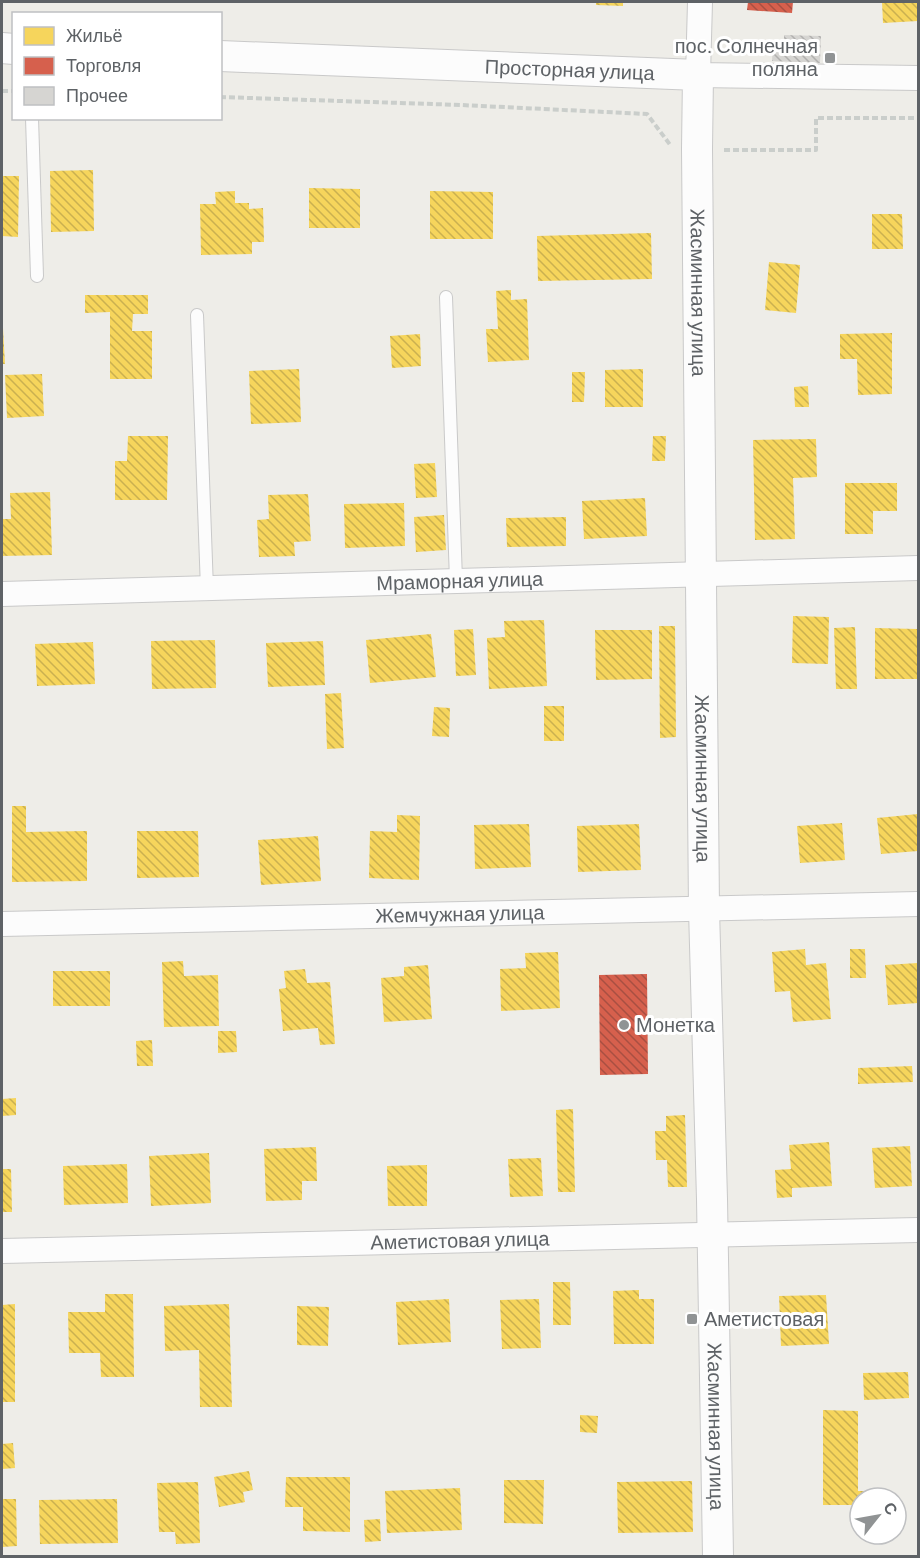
<svg xmlns="http://www.w3.org/2000/svg" width="920" height="1558" font-family="Barlow,sans-serif">
<style>
.homes{fill:url(#homes-back-hatch)}
.shops{fill:url(#shops-back-hatch)}
.building{fill:url(#building-back-hatch)}
.lines{fill:none;stroke-linecap:round;stroke-linejoin:round}
.service-casing{stroke:#c9c9c9;stroke-width:14}
.minor-casing{stroke:#c9c9c9;stroke-width:26}
.tertiary-casing{stroke:#c9c9c9;stroke-width:32}
.path{stroke:#cacecb;stroke-width:4;stroke-dasharray:6 3;stroke-linecap:butt}
.service{stroke:#fcfcfc;stroke-width:12}
.minor{stroke:#fcfcfc;stroke-width:24}
.tertiary{stroke:#fcfcfc;stroke-width:30}
.poi-dot{fill:#909394;stroke:#fff;stroke-width:2}
.labels{text-anchor:middle;stroke-width:6;stroke-linejoin:round;paint-order:stroke}
.poi-label{font-size:20px;fill:#5e6266;stroke:#fff;text-anchor:start}
.street-label{font-size:20px;fill:#5e6266;stroke:#fff}
</style>
<defs>
<pattern id="homes-back-hatch" width="6" height="6" patternUnits="userSpaceOnUse" patternTransform="scale(1.5)"><rect width="6" height="6" fill="#f6d55c"/><path d="M-1 5l2 2M0 0l6 6M5-1l2 2" fill="none" stroke="#cab050"/></pattern>
<pattern id="shops-back-hatch" width="6" height="6" patternUnits="userSpaceOnUse" patternTransform="scale(1.5)"><rect width="6" height="6" fill="#d6604d"/><path d="M-1 5l2 2M0 0l6 6M5-1l2 2" fill="none" stroke="#a84f42"/></pattern>
<pattern id="building-back-hatch" width="6" height="6" patternUnits="userSpaceOnUse" patternTransform="scale(1.5)"><rect width="6" height="6" fill="#d6d5d2"/><path d="M-1 5l2 2M0 0l6 6M5-1l2 2" fill="none" stroke="#b1b0ae"/></pattern>
</defs>
<rect width="100%" height="100%" fill="#eeede8"/>
<path class="homes" d="M596 2H623V6L596 5Z
M882 2H918V21L883 23Z
M93 170 94 231 51 232 50 171Z
M2 176H19L18 237 2 236Z
M309 188 360 189V228H309Z
M235 191V203H249V209L263 208 264 242H252V254L201 255 200 204H216L215 192Z
M430 191 493 192V239H430Z
M872 214H902L903 249H872Z
M651 233 652 279 538 281 537 236Z
M769 262 800 265 796 313 765 310Z
M511 290V300L527 299 529 360 488 362 486 329H498L496 291Z
M85 295H148V314H133L132 331H152V379H110V312L85 313Z
M2 328H3L5 364H2Z
M892 333V394L858 395 857 359H840V334Z
M420 334 421 366 392 368 390 336Z
M299 369 301 422 251 424 249 371Z
M643 369V407H605V370Z
M572 372H585L584 402H572Z
M42 374 44 416 7 418 5 375Z
M808 386 809 407H795L794 387Z
M128 436H168L167 500H115V461H127Z
M653 436H666L665 461H652Z
M816 439 817 477 793 478 795 539 755 540 753 440Z
M435 463 437 497 416 498 414 464Z
M845 483H897V511H873V534H845Z
M50 492 52 555 2 556V519H11L10 493Z
M308 494 311 541 294 542 295 556 259 557 257 520 269 519 268 495Z
M645 498 647 536 584 539 582 501Z
M404 503 405 546 345 548 344 504Z
M444 515 446 550 416 552 414 517Z
M566 517V546L507 547 506 518Z
M793 616 829 617 828 664 792 663Z
M544 620 547 686 489 689 487 638 505 637 504 621Z
M659 626H675L676 737 660 738Z
M855 627 857 689H836L834 628Z
M875 628 918 629V679H875Z
M473 629 476 675 456 676 454 630Z
M595 630H652V679L596 680Z
M431 634 436 677 370 683 366 640Z
M215 640 216 688 152 689 151 641Z
M323 641 325 685 268 687 266 643Z
M93 642 95 684 37 686 35 644Z
M341 693 344 748 327 749 325 694Z
M544 706H564V741H544Z
M434 707 450 708 449 737 432 736Z
M12 806H26V832L87 831V881L12 882Z
M918 814V851L881 854 877 818Z
M397 815 420 816 419 880 369 878 370 831 397 832Z
M842 823 845 860 800 863 797 826Z
M529 824 531 867 475 869 474 825Z
M639 824 641 870 578 872 577 826Z
M137 831H198L199 877 137 878Z
M318 836 321 881 261 885 258 840Z
M805 949 806 965 826 963 831 1019 793 1022 790 991 775 992 772 952Z
M850 949H865L866 978H850Z
M558 952 560 1008 501 1011 500 969 526 968 525 953Z
M183 961 184 976 218 975 219 1026 164 1027 162 962Z
M918 963V1003L888 1005 885 965Z
M428 965 432 1019 384 1022 381 978 404 976V967Z
M305 969 307 983 330 982 335 1044 320 1045 318 1028 283 1031 279 989 286 988 284 971Z
M53 971H110V1006H53Z
M218 1031H236L237 1052 218 1053Z
M152 1040 153 1066H137L136 1041Z
M912 1066 913 1082 858 1084V1068Z
M16 1098V1115L2 1116V1099Z
M573 1109 575 1192H558L556 1110Z
M685 1115 687 1187H668L667 1160H656L655 1131H666V1116Z
M829 1142 832 1186 792 1188V1197L777 1198 775 1170 791 1169 789 1145Z
M910 1146 912 1186 875 1188 872 1148Z
M316 1147 317 1181H302V1200L266 1201 264 1149Z
M209 1153 211 1203 151 1206 149 1156Z
M541 1158 543 1196 510 1197 508 1159Z
M127 1164 128 1203 64 1205 63 1166Z
M427 1165V1206H388L387 1166Z
M2 1169H11L12 1212H2Z
M553 1282H570L571 1325H553Z
M639 1290V1299H654V1344H614L613 1291Z
M105 1294H133L134 1377H101L100 1353H69L68 1312H105Z
M826 1295 829 1344 781 1346 779 1296Z
M449 1299 451 1342 398 1345 396 1302Z
M539 1299 541 1348 502 1349 500 1300Z
M15 1304V1402H2V1305Z
M229 1304 232 1407H200L199 1350 165 1351 164 1306Z
M297 1306 329 1307 328 1346 297 1345Z
M908 1372 909 1398 864 1400 863 1373Z
M823 1410 858 1411V1491H886V1498H860V1505H823Z
M580 1415 598 1416 597 1433 580 1432Z
M13 1443 15 1468 2 1469V1444Z
M249 1471 253 1490 243 1492 245 1502 219 1507 214 1477Z
M286 1477H350V1532L303 1531V1507H285Z
M504 1480H544L543 1524 504 1523Z
M692 1481 693 1532 618 1533 617 1482Z
M198 1482 200 1543 176 1544 175 1532H159L157 1483Z
M460 1488 462 1530 387 1533 385 1491Z
M2 1499H16L17 1546 2 1547Z
M117 1499 118 1543 40 1544 39 1500Z
M380 1519 381 1541 365 1542 364 1520Z"/>
<path class="shops" d="M748 2H793L792 13 747 10Z
M647 974 648 1074 600 1075 599 975Z"/>
<path class="building" d="M784 35 821 36 820 63 772 61 773 43 784 44Z"/>
<g class="lines">
<g class="service-casing">
<path id="service" d="M32 118 37 276
M446 297 456 580
M197 315 207 589"/>
</g>
<g class="minor-casing">
<g id="minor">
<path d="M700 2 698 75 918 78"/>
<path id="s1" d="M2 594 918 568"/>
<path id="s2" d="M2 924 918 904"/>
<path id="s3" d="M2 1251 918 1230"/>
</g>
</g>
<g class="tertiary-casing">
<g id="tertiary">
<path d="M2 48 14 49"/>
<path id="s4" d="M220 56 698 75 697 149 704 909 712 1199 718 1556"/>
</g>
</g>
<path class="path" d="M2 91H14
M220 97 461 105 647 114 671 146
M724 150H816V118H918"/>
<use href="#service" class="service"/>
<use href="#minor" class="minor"/>
<use href="#tertiary" class="tertiary"/>
</g>
<g class="poi-dot">
<rect x="824" y="52" width="12" height="12" rx="3"/>
<circle cx="624" cy="1025" r="6"/>
<rect x="686" y="1313" width="12" height="12" rx="3"/>
</g>
<g class="labels">
<g class="poi-label">
<text x="818" y="53" text-anchor="end">пос. Солнечная<tspan x="818" dy="23">поляна</tspan></text>
<text x="636" y="1032">Монетка</text>
<text x="704" y="1326">Аметистовая</text>
</g>
<g class="street-label">
<text dy="7" stroke="none"><textPath href="#s4" startOffset="350">Просторная улица</textPath></text>
<text dy="7" stroke="none"><textPath href="#s4" startOffset="696">Жасминная улица</textPath></text>
<text dy="7" stroke="none"><textPath href="#s1" startOffset="458">Мраморная улица</textPath></text>
<text dy="7" stroke="none"><textPath href="#s4" startOffset="1182">Жасминная улица</textPath></text>
<text dy="7" stroke="none"><textPath href="#s2" startOffset="458">Жемчужная улица</textPath></text>
<text dy="7" stroke="none"><textPath href="#s3" startOffset="458">Аметистовая улица</textPath></text>
<text dy="7" stroke="none"><textPath href="#s4" startOffset="1830">Жасминная улица</textPath></text>
</g>
</g>
<rect width="920" height="1558" fill="none" stroke="#5e6266" stroke-width="6"/>
<rect x="12" y="12" width="210" height="108" fill="#ffffff" stroke="#bfc0c2" stroke-width="1.5"/>
<rect x="24" y="27" width="30" height="18" fill="#f6d55c" stroke="#bfc0c2" stroke-width="1.5"/>
<text x="66" y="42" font-size="18" fill="#5e6266">Жильё</text>
<rect x="24" y="57" width="30" height="18" fill="#d6604d" stroke="#bfc0c2" stroke-width="1.5"/>
<text x="66" y="72" font-size="18" fill="#5e6266">Торговля</text>
<rect x="24" y="87" width="30" height="18" fill="#d6d5d2" stroke="#bfc0c2" stroke-width="1.5"/>
<text x="66" y="102" font-size="18" fill="#5e6266">Прочее</text>
<g transform="translate(878 1516) rotate(59)"><circle r="28" fill="#ffffff" stroke="#bfc0c2" stroke-width="1.5"/>
<path d="M0-4.5L10 22L0 15L-10 22Z" fill="#909394"/>
<text y="-9" font-size="16" font-weight="bold" text-anchor="middle" fill="#5e6266">С</text>
</g>
</svg>
